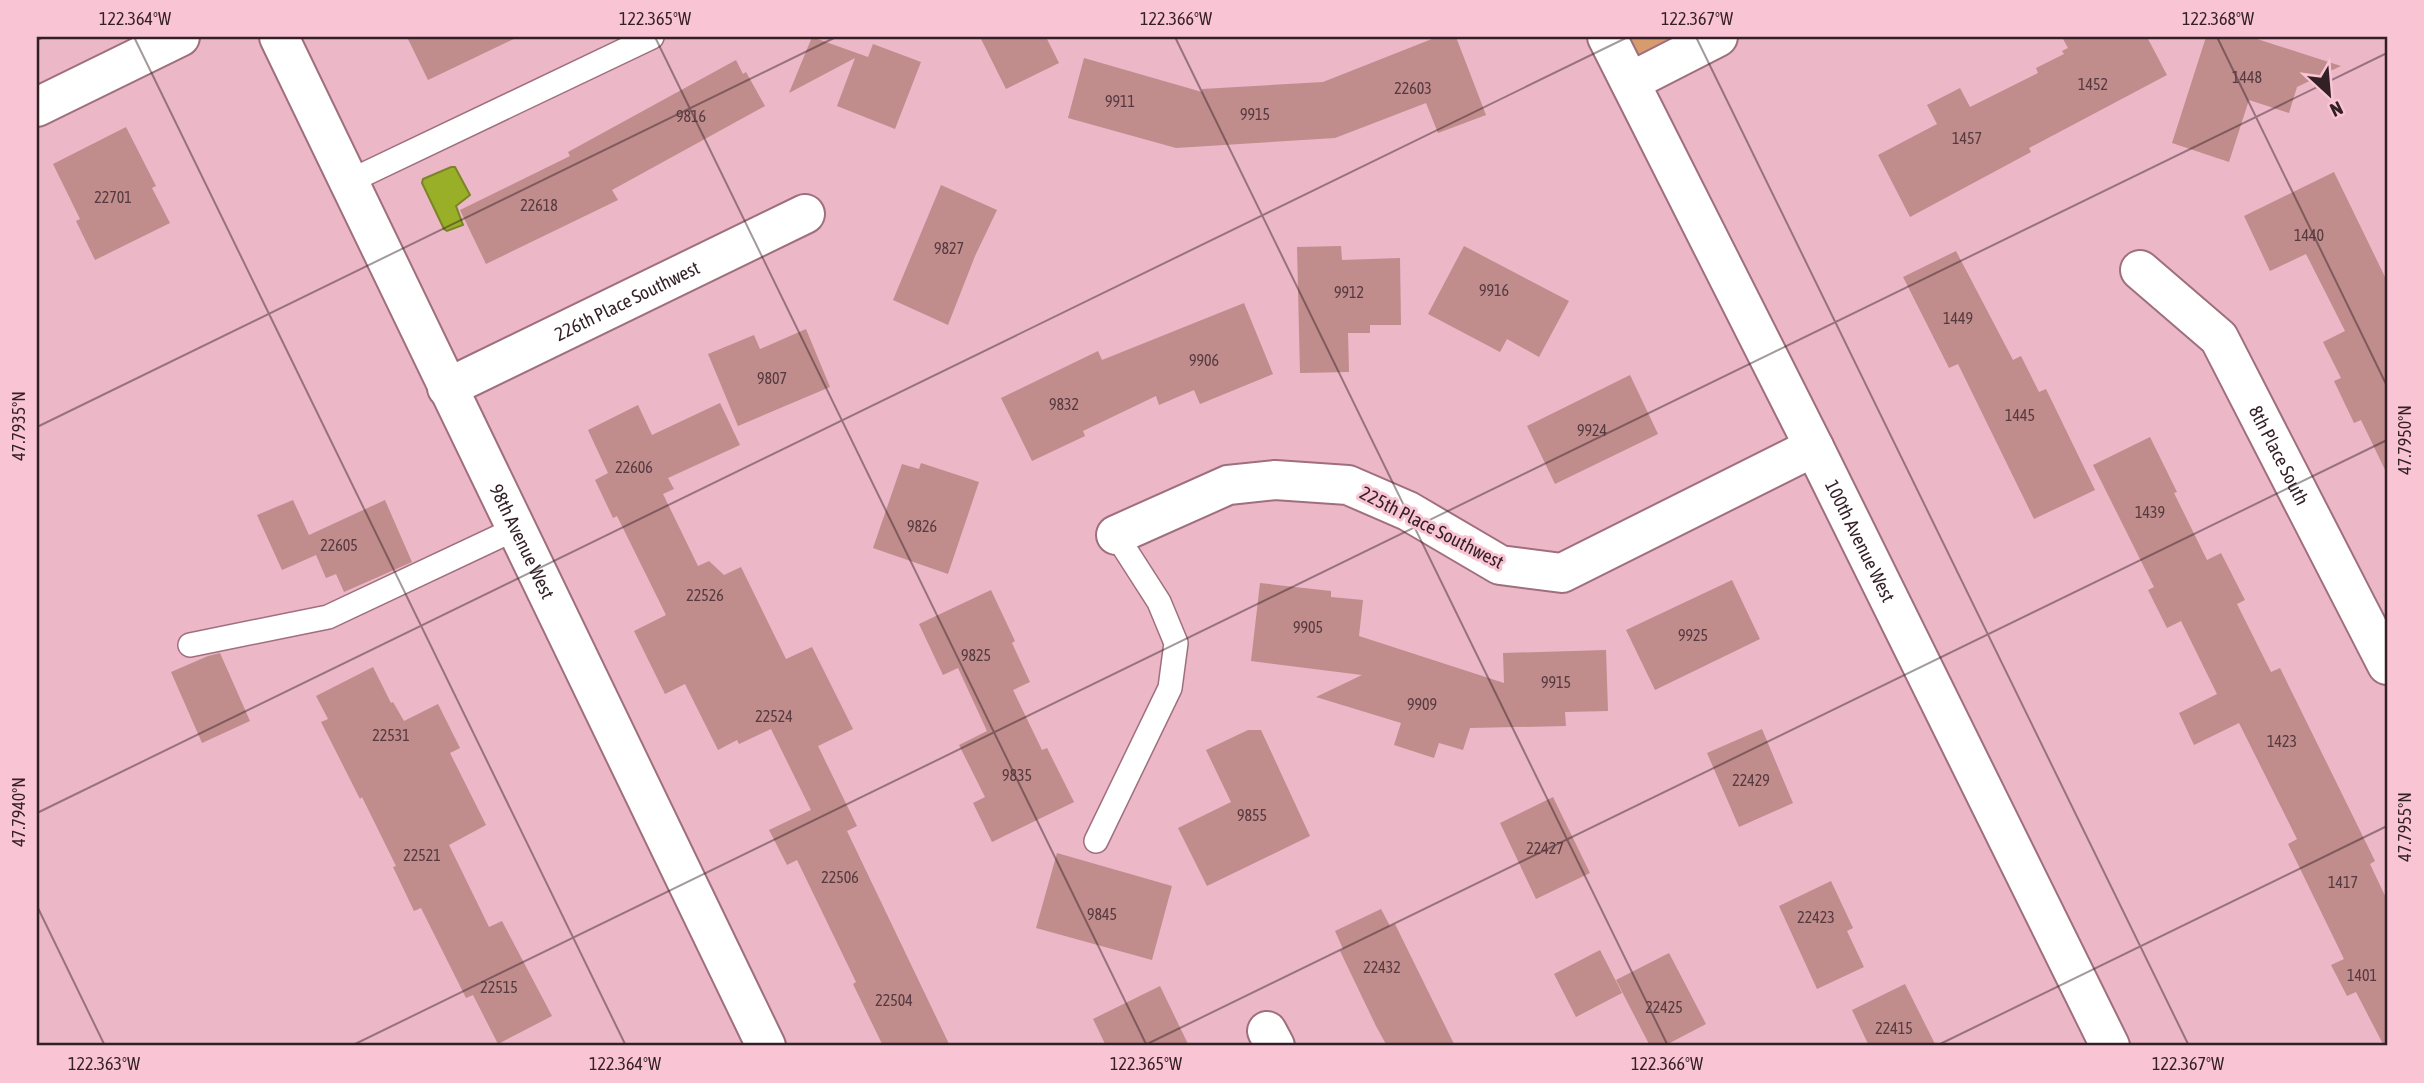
<svg xmlns="http://www.w3.org/2000/svg" width="2424" height="1083" viewBox="0 0 2424 1083" font-family="'Asap Condensed',sans-serif">
	<style>
		.green { fill: #d79c6e }
		.water { fill: #9aaf28; stroke: #7b8427; stroke-width: 2 }
		.building { fill: #c08c8c }
		.lines { fill: none; stroke-linecap: round; stroke-linejoin: round }
		.lane-casing { stroke: #9f6f7e; stroke-width: 26 }
		.street-casing { stroke: #9f6f7e; stroke-width: 42 }
		.secondary-casing { stroke: #9f6f7e; stroke-width: 42 }
		.lane { stroke: #fff; stroke-width: 23 }
		.street { stroke: #fff; stroke-width: 38 }
		.secondary { stroke: #fff; stroke-width: 38 }
		.ticks { fill: none; stroke: #331f26; stroke-width: 2; stroke-opacity: 0.45 }
		.labels { text-anchor: middle; stroke-width: 6; stroke-linejoin: round; paint-order: stroke }
		.number-label { font-size: 16px; fill: #563a40 }
		.street-label { font-size: 19px; fill: #331f26; stroke: #f9c4d4 }
		.neatline { fill: none; stroke: #331f26; stroke-width: 2.5 }
		.ticks-label { font-size: 18px; text-anchor: middle; fill: #331f26 }
	</style>
	<rect width="100%" height="100%" fill="#ecb7c7"/>
	<!-- green -->
	<path class="green" d="M1608,37H1718L1630,82Z"/>
	<!-- water -->
	<path class="water" d="M451,167H455L470,195L456,206L463,225L447,231L444,229L422,183L423,179Z"/>
	<!-- building -->
	<path class="building" d="M407,37H518L428,80Z
		M812,37L868,57L873,44L921,62L895,129L837,106L855,58L789,93Z
		M980,37H1046L1059,63L1006,89Z
		M1437,37H1456L1486,115L1438,133L1426,103L1335,138L1176,148L1068,118L1084,58L1202,92V89L1323,82Z
		M2062,37H2147L2167,75L2029,148L2031,152L1910,217L1878,155L1937,124L1927,105L1960,88L1970,107L2038,73L2036,68L2064,54L2062,51L2068,48Z
		M2206,37H2251L2341,66L2297,87L2289,113L2249,100L2229,162L2172,143Z
		M736,60L743,74L746,72L765,106L612,190L618,200L486,264L460,210L570,156L568,152Z
		M126,127L156,186L152,188L170,223L95,260L76,221L80,219L53,164Z
		M2334,172L2387,281V474L2361,420L2354,423L2334,381L2341,378L2323,342L2345,331L2306,254L2270,271L2244,216Z
		M941,185L997,210L975,256L948,325L893,300Z
		M1341,246L1342,260L1400,258L1401,325H1370V333H1348L1349,372L1300,373L1297,247Z
		M1464,246L1569,301L1539,357L1507,339L1500,352L1428,314Z
		M1956,251L2013,360L2021,356L2039,392L2046,389L2095,490L2034,519L1958,364L1949,368L1903,277Z
		M1244,303L1273,374L1200,404L1194,390L1159,405L1156,396L1083,431L1085,436L1032,461L1001,398L1098,351L1102,360Z
		M806,329L830,387L738,426L708,354L754,335L760,349Z
		M1630,375L1658,434L1555,484L1527,426Z
		M720,403L740,445L668,478L674,489L663,494L698,566L709,561L724,575L741,567L786,659L812,647L853,729L818,746L857,826L847,831L950,1046H883L853,984L856,982L797,860L787,865L769,830L811,810L771,729L739,744L737,740L718,750L685,684L665,694L634,631L666,615L617,516L613,518L595,480L608,473L588,430L638,405L652,435Z
		M2150,437L2177,492L2174,493L2207,560L2221,553L2245,600L2237,604L2271,672L2280,668L2375,861L2370,864L2387,900V1046H2384L2356,992L2347,996L2331,965L2344,959L2288,844L2297,839L2239,723L2194,745L2179,713L2217,694L2181,621L2167,628L2148,590L2154,587L2093,465Z
		M921,463L979,482L948,574L873,548L902,464L919,469Z
		M293,500L309,535L385,500L412,562L344,592L336,574L326,578L316,555L282,570L257,515Z
		M1732,580L1760,639L1655,690L1626,630Z
		M1260,583L1331,591V597L1363,600L1359,636L1504,683L1503,653L1606,650L1608,711L1565,712L1566,726L1470,728L1463,750L1439,743L1434,758L1394,745L1401,723L1316,697L1362,675L1251,661Z
		M991,590L1015,641L1012,643L1030,682L1013,690L1042,750L1047,748L1074,802L992,842L973,803L985,797L959,745L987,731L958,668L943,675L919,624Z
		M220,653L250,721L202,743L171,672L208,656Z
		M373,667L391,703L393,702L404,721L438,704L460,748L450,753L486,825L449,845L489,927L502,921L552,1016L498,1044L473,995L466,998L421,908L414,911L393,867L396,866L362,797L360,799L321,722L328,719L316,696Z
		M1762,729L1793,803L1739,827L1707,753Z
		M1248,730H1261L1310,836L1207,886L1178,828L1231,802L1206,750Z
		M1553,797L1590,873L1536,899L1500,823Z
		M1057,853L1172,886L1152,960L1036,928Z
		M1831,881L1853,928L1847,931L1864,967L1817,989L1779,906Z
		M1381,909L1390,926L1395,924L1455,1046H1387L1376,1026L1340,951L1343,949L1335,931Z
		M1600,950L1622,993L1576,1017L1554,974Z
		M1669,953L1706,1024L1664,1046H1650L1616,980Z
		M1905,984L1936,1046H1869L1852,1010Z
		M1160,986L1189,1046H1106L1093,1019Z"/>
	<g class="lines">
		<defs>
			<path id="lane" d="M348,182L652,37
				M190,645L328,617L515,529
				M1096,841L1170,688L1176,643L1159,602L1116,535"/>
			<g id="street">
				<path id="s1" d="M279,37L766,1046"/>
				<path d="M1630,82L1718,37"/>
				<path d="M37,107L180,37"/>
				<path id="s2" d="M2140,270L2219,338L2387,665"/>
				<path id="s3" d="M447,388L805,214"/>
				<path d="M1116,535L1228,485L1275,480L1348,485L1408,511L1500,565L1562,573L1814,447"/>
				<path d="M1267,1031L1275,1046"/>
			</g>
			<g id="secondary">
				<path id="s4" d="M1607,37L1814,447L2110,1046"/>
			</g>
		</defs>
		<!-- lane casing -->
		<use href="#lane" class="lane-casing"/>
		<!-- street casing -->
		<use href="#street" class="street-casing"/>
		<!-- secondary casing -->
		<use href="#secondary" class="secondary-casing"/>
		<!-- lane -->
		<use href="#lane" class="lane"/>
		<!-- street -->
		<use href="#street" class="street"/>
		<!-- secondary -->
		<use href="#secondary" class="secondary"/>
	</g>
	<!-- ticks -->
	<path class="ticks" d="M134,37L626,1046M655,37L1147,1046M1175,37L1668,1046M1696,37L2189,1046M2217,37L2387,386M37,40L44,37M37,427L836,37M37,813L1628,37M37,906L105,1046M351,1046L2387,53M1143,1046L2387,440M1936,1046L2387,826"/>
	<g class="labels">
		<!-- number labels -->
		<g class="number-label">
			<text x="2247" y="83">1448</text>
			<text x="2093" y="90">1452</text>
			<text x="1413" y="94">22603</text>
			<text x="1120" y="107">9911</text>
			<text x="1255" y="120">9915</text>
			<text x="691" y="122">9816</text>
			<text x="1967" y="144">1457</text>
			<text x="113" y="203">22701</text>
			<text x="539" y="211">22618</text>
			<text x="2309" y="241">1440</text>
			<text x="949" y="254">9827</text>
			<text x="1494" y="296">9916</text>
			<text x="1349" y="298">9912</text>
			<text x="1958" y="324">1449</text>
			<text x="1204" y="366">9906</text>
			<text x="772" y="384">9807</text>
			<text x="1064" y="410">9832</text>
			<text x="2020" y="421">1445</text>
			<text x="1592" y="436">9924</text>
			<text x="634" y="473">22606</text>
			<text x="2150" y="518">1439</text>
			<text x="922" y="532">9826</text>
			<text x="339" y="551">22605</text>
			<text x="705" y="601">22526</text>
			<text x="1308" y="633">9905</text>
			<text x="1693" y="641">9925</text>
			<text x="976" y="661">9825</text>
			<text x="1556" y="688">9915</text>
			<text x="1422" y="710">9909</text>
			<text x="774" y="722">22524</text>
			<text x="391" y="741">22531</text>
			<text x="2282" y="747">1423</text>
			<text x="1017" y="781">9835</text>
			<text x="1751" y="786">22429</text>
			<text x="1252" y="821">9855</text>
			<text x="1545" y="854">22427</text>
			<text x="422" y="861">22521</text>
			<text x="840" y="883">22506</text>
			<text x="2343" y="888">1417</text>
			<text x="1102" y="920">9845</text>
			<text x="1816" y="923">22423</text>
			<text x="1382" y="973">22432</text>
			<text x="2362" y="981">1401</text>
			<text x="499" y="993">22515</text>
			<text x="894" y="1006">22504</text>
			<text x="1664" y="1013">22425</text>
			<text x="1894" y="1034">22415</text>
		</g>
		<!-- street labels -->
		<g class="street-label">
			<text dy="7" stroke="none"><textPath href="#s3" startOffset="200">226th Place Southwest</textPath></text>
			<text dy="7" stroke="none"><textPath href="#s2" startOffset="236">8th Place South</textPath></text>
			<text transform="translate(1432 527) rotate(27)" y="7">225th Place Southwest</text>
			<text dy="7" stroke="none"><textPath href="#s4" startOffset="564">100th Avenue West</textPath></text>
			<text dy="7" stroke="none"><textPath href="#s1" startOffset="560">98th Avenue West</textPath></text>
		</g>
	</g>
	<!-- border -->
	<rect width="2424" height="1083" fill="none" stroke="#f9c4d4" stroke-width="77"/>
	<!-- north arrow -->
	<g transform="translate(2329 94) rotate(154)" stroke="#f9c4d4" stroke-width="5" paint-order="stroke">
	<path d="M0-5L12 26L0 18L-12 26Z" fill="#331f26"/>
	<text y="-10" font-size="19" font-weight="bold" text-anchor="middle" fill="#331f26">N</text>
	</g>
	<rect x="38" y="38" width="2348" height="1006" class="neatline"/>
	<g class="ticks-label">
		<text x="135" y="25">122.364°W</text>
		<text x="655" y="25">122.365°W</text>
		<text x="1176" y="25">122.366°W</text>
		<text x="1697" y="25">122.367°W</text>
		<text x="2218" y="25">122.368°W</text>
		<text transform="translate(19 426) rotate(-90)" y="6">47.7935°N</text>
		<text transform="translate(2405 440) rotate(-90)" y="6">47.7950°N</text>
		<text transform="translate(19 812) rotate(-90)" y="6">47.7940°N</text>
		<text transform="translate(2405 827) rotate(-90)" y="6">47.7955°N</text>
		<text x="104" y="1070">122.363°W</text>
		<text x="625" y="1070">122.364°W</text>
		<text x="1146" y="1070">122.365°W</text>
		<text x="1667" y="1070">122.366°W</text>
		<text x="2188" y="1070">122.367°W</text>
	</g>
</svg>
